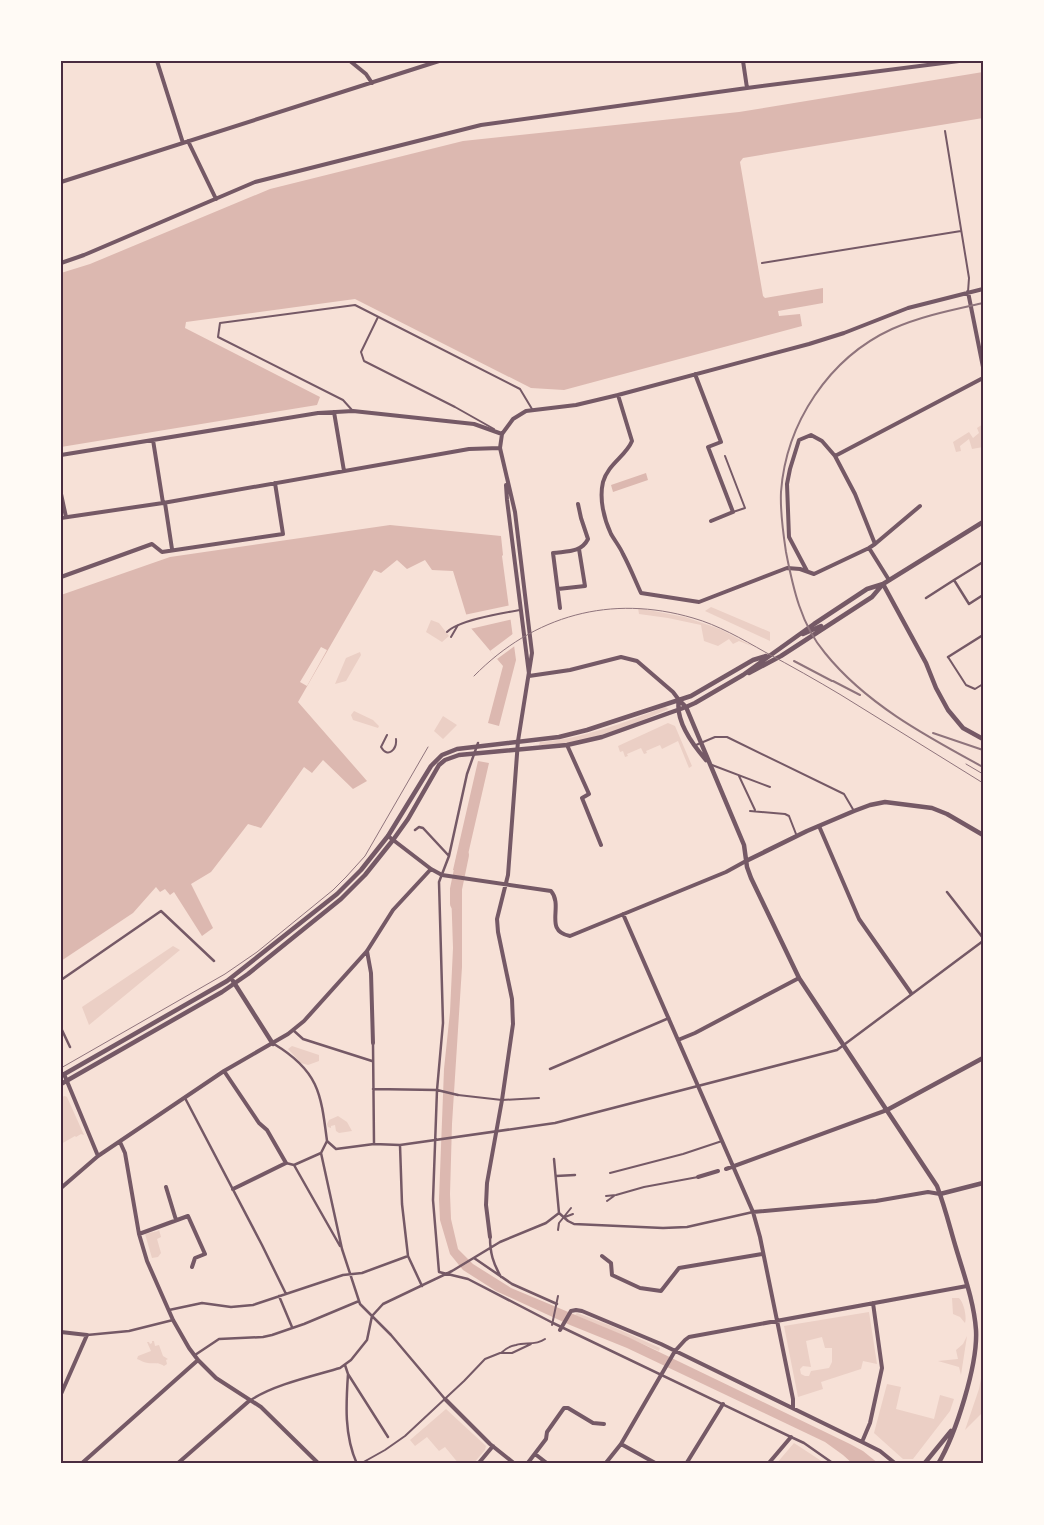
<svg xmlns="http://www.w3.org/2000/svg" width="1044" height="1525" viewBox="0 0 1044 1525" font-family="'DejaVu Sans',sans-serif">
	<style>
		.green { fill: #ebcfc5; fill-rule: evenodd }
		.water { fill: #dcb8b0 }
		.pier { fill: #f7e1d7 }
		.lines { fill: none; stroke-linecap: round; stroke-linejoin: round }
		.river { stroke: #dcb8b0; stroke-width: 12 }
		.service { stroke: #755966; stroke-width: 2 }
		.pedestrian { stroke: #755966; stroke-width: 2.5 }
		.minor { stroke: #755966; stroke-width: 4 }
		.tertiary { stroke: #755966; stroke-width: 4.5 }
		.tram { stroke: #8f747c; stroke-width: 1 }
		.rail { stroke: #8f747c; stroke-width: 2 }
		.neatline { fill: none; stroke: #4a2c40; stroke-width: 2 }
	</style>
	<rect width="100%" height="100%" fill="#f7e1d7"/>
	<!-- green -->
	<path class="green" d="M983,424V447L972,449L969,439L960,446L961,451L956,452L953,442L969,432L973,438L979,433L977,428Z
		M711,607L770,632V641L705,611Z
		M638,608L685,617L720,629L754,647L739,641L733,644L729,639L718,646L704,641L701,625L668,618L639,614Z
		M431,620L439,623L449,636L442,642L426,632Z
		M360,652L361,655L346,681L335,684L346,658Z
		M665,707L669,709C634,724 576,748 539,745L540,742C583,739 625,722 665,707Z
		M354,711L373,720L379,726L378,728L353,720L351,715Z
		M443,716L457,725L443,739L434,731Z
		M668,723L675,726L692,766L689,768L678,741L662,749L660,745L646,751L647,753L644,754L641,748L627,754L628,756L625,757L623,751L620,752L618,746Z
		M173,946L180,950L89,1025L82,1007Z
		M292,1046L319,1055V1061L308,1065L301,1063L288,1049Z
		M65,1096L67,1097L84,1135L81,1134L76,1137L75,1136L61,1144V1097Z
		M338,1116L347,1122L352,1131L339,1133L336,1131L335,1125L331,1126V1128L328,1127L327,1124L329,1120Z
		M159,1230L161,1237L157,1239L161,1253L158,1257L152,1258L145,1234L158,1231Z
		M952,1298H959C964,1303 967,1317 965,1323L960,1317L953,1314Z
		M869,1312L877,1364L863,1361L861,1369L821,1382L823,1389L798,1397L784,1326ZM822,1337L825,1348H832V1362L829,1368L811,1371L809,1376H805L801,1374L800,1369L803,1366L811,1367L806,1341Z
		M577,1313L609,1325L660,1348L659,1351L575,1315Z
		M967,1336L961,1375L959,1367L938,1361L958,1359L956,1350L963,1344Z
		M152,1341H154L155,1346L159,1345L163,1356L168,1359L166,1360L167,1364L164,1366C158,1362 155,1364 148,1363C145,1363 140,1360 137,1359L138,1356L151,1351L147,1342H149L150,1344L152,1343Z
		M983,1368V1412L965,1430L979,1389Z
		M887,1384L901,1387L896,1409L934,1419L940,1395L954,1399L950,1411L913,1459H903L874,1433Z
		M446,1409L486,1446L485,1450L473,1464H459L445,1447L439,1451L427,1437L415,1446L410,1440Z
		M794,1443L826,1464H776Z"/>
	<!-- water -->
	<path class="water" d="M983,72V118L743,158L740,162L763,296L765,298L823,288V303L778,311L779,316L800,314L802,326L564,390L531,388L355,299L186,322L185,328L320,397L317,405L61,447V273L90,264L270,189L463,141L739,112Z
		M646,473L648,480L613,492L611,485Z
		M390,525L501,536L503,555L502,556L516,660L499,726L488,723L503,666L470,627L453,571L432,570L425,560L407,569L397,560L381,573L374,570L298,702L367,781L353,789L323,760L312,773L304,767L261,828L248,824L211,872L191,884L213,928L202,936L174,892L170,895L165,889L160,892L156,887L133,913L61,961V595L170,557Z
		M478,761L489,763L464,872L453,870Z
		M451,888L462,889V967L452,1124L450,1194L451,1219L458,1249L473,1264L511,1288L628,1337L850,1444L863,1451L879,1464H853L843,1455L825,1442L627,1348L570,1325L496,1291L463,1270L450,1254L440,1220L439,1199L444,1069L450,1012L453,948Z"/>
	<!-- pier -->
	<path class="pier" d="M511,605L513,619L470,629L467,625L464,615Z
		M514,633L516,645L497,659L490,651Z
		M321,647L327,650L307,686L300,682Z"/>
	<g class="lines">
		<!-- river -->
		<path class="river" d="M456,904V889L463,855"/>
		<!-- service -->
		<path class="service" d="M945,131L969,278L968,292
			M762,263L961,231
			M378,317L361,352L364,361L455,407L494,429
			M352,410L343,400L218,337L220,323L355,305L520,389L532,409
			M725,456L745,508L733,512
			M447,632C458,620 503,613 520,610
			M451,637L458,625
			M948,657L966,685L975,689L983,684
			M387,735L381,747C388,759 397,749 396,739
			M696,745L715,737H727L844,794L854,811
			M712,765L770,787
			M739,776L755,810
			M750,811L785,814L789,816L796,834
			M458,1095L502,1100L539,1098
			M610,1173L683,1154L722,1141
			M606,1196L616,1195L644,1187L698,1177
			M607,1201L614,1196
			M565,1217L573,1214
			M558,1230L559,1223L571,1208
			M552,1325L558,1296
			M501,1353C505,1349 510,1346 516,1345C526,1342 535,1346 545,1339
			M360,1464L385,1450L405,1436L464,1381L485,1359L500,1353H512L531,1344"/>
		<!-- pedestrian -->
		<path class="pedestrian" d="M983,562L954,580L969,604L983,595
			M926,598L954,580
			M948,657L983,635
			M478,743L467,774L449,856L439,882L443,1023L437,1090L433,1200L439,1272L468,1279L553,1323L791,1437L804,1443L834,1464
			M415,830L419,827L423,828L449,856
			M947,892L983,938
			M61,980L161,911L214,961
			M61,1028L70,1047
			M293,1030L303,1039L372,1061
			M373,1043L374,1144
			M274,1044C319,1071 321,1094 327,1141
			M550,1069L669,1018
			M373,1089L437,1090L458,1095
			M185,1098L262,1245L286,1294
			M327,1141L336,1149L374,1144L400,1145L555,1123L837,1050L983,941
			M400,1145L402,1204L408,1256L422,1286
			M321,1153L342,1249L360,1304L391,1335L445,1399
			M554,1159L559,1213
			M286,1163L294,1165L321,1153L327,1141
			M294,1165L340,1246
			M556,1176L575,1175
			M559,1213L568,1221L574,1224L663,1228L687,1227L753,1212
			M490,1237C490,1253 493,1263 501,1277
			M474,1258L512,1284L557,1304
			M279,1296L292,1327
			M169,1310L202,1303L231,1307L253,1305L343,1275L362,1273L408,1256
			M87,1335L129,1331L173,1320
			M195,1355L219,1339L263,1337L272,1335L304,1324L359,1301
			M345,1365L348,1374
			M251,1400C273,1385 313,1376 340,1368L351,1360L367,1340L372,1316L383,1304L452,1271L500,1242L546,1223L559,1213
			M357,1464C344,1435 346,1404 348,1374L388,1437"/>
		<!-- minor -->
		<path class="minor" d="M157,61L183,143
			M350,61L366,74L372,83
			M743,61L747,88
			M188,141L216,199
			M61,182L439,61
			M61,263L84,255L255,182L481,125L747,88L959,61
			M968,292L983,367
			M695,374L721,442L708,447L733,512L711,521
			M618,395L632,441C626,456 608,464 603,482C599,499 604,519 611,534C615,541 620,547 623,554C630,567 635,580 641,593L699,602L787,568L800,569L814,574L869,548L875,544L855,494L835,456L983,378
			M334,412L344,471
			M153,440L163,503
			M61,455L318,413L353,411L474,424L502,434
			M506,485L507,500L529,674
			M61,494L66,517
			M165,503L172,549
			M61,518L163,503L469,449L500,448
			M875,544L920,506
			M869,548L889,580
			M807,571L789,537L787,484L790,469L799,440L811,435L822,441L835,456
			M61,577L152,544L162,552L283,534L275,483
			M558,589L585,586L579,549
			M560,608L553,553C567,551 581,553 588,539L581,518L578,504
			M529,676L570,670L621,657L637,661L673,692L679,700
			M567,745L589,794L582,798L601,845
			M819,826L859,919L911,993
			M388,836L431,869L442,875L551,891C564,906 543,931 570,936L726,872L746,861
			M623,914L753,1212L760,1237L793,1399V1408
			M367,951L371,973L373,1043
			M678,1040L695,1033L799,978
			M224,1071L259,1123L267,1130L286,1163L233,1189
			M64,1074L98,1156
			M120,1142L125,1153L139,1234L147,1261L173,1320L189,1348L198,1360L216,1378L261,1407L319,1464
			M726,1169L887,1110
			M698,1177L718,1171
			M166,1187L176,1220
			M61,1188L98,1156L224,1071L288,1034L304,1021L367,951L393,910L431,869
			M753,1212L876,1201L928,1192L940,1194
			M139,1234L188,1216L205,1254L195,1258L192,1267
			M490,1237L486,1205L487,1183L502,1100L513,1024L512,999L498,932L497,919L508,875L518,741L532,653L515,512L500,448L502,434L513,419L526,411L576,405L618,395L809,344L844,333L908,308L983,289
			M602,1256L611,1263L612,1275L640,1288L661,1291L679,1268L762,1254
			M560,1330L571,1311L576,1310L582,1311L661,1344L862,1442L880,1451L896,1464
			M61,1332L87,1335L61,1394
			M445,1399L490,1444L515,1464
			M862,1442L870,1423L882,1368L873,1303
			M621,1444L657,1464
			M535,1454L548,1464
			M81,1464L198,1360
			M177,1464L249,1401
			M478,1464L493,1446
			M527,1464L546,1439L547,1432L564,1408H568L593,1423L604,1424
			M605,1464L621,1444L675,1351L685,1340L689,1337L967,1286
			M686,1464L723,1404
			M768,1464L791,1437"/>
		<!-- tertiary -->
		<path class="tertiary" d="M883,584L926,663L936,688L948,710L963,728L983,739
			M803,634L821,626
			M749,673L781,656L872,597L883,584
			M679,700L686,707L744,845L747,867L751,878L799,978L937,1186C945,1207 950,1228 956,1248C964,1275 974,1302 976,1330C978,1364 956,1434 938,1464
			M679,700C675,721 693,745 706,760
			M746,861L807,831L854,811L870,805L885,802L932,808L947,814L983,835
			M233,981L273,1044
			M61,1076L227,981L337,894L361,870L388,836L431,766L442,755L457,749L559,737L587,730L691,696L753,660L766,656
			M61,1084L222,992L248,974L341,899L365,875L393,840L408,819L439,765L445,760L459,755L567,745L602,737L686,707L695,703L743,675L814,624L867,589L883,584L983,522
			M887,1110L983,1058
			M940,1194L983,1183
			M924,1464L951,1431"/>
		<!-- tram -->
		<path class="tram" d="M474,676C534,615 611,594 693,618C718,625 742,639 765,652C791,666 816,680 841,695C888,724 936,754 983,783
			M966,764L983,774
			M61,1068L225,974L257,952L333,890L346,877L365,856L428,747"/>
		<!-- rail -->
		<path class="rail" d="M983,303C952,310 921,316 892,329C829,358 786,423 781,492C780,513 783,532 786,552C793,588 801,625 825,653C866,704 926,736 983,767
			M794,661L832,681
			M833,681L860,695
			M933,733L983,750"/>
	</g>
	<!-- border -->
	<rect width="1044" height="1525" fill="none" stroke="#fffaf5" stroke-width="125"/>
	<rect x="62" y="62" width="920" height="1400" class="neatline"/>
</svg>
